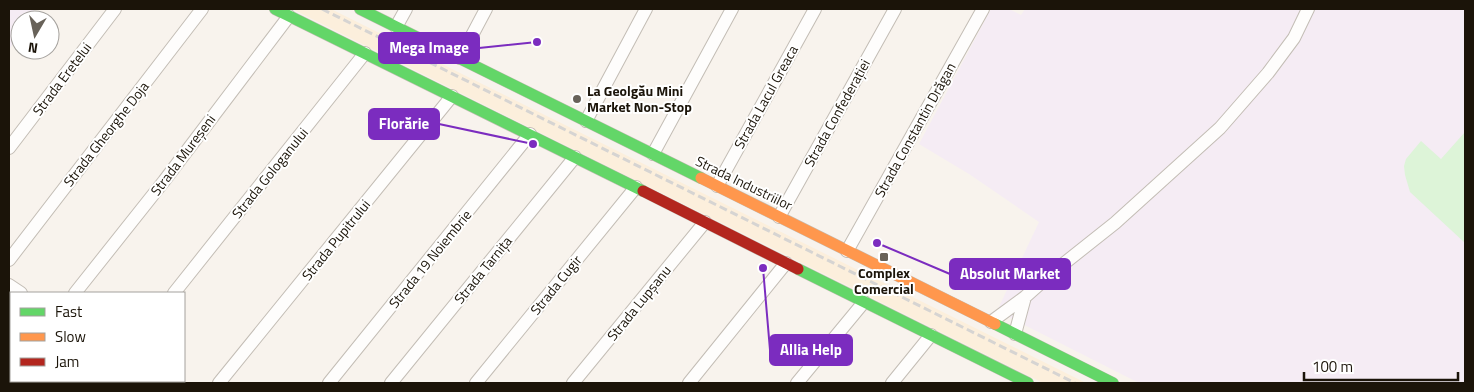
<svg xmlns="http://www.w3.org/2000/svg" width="1474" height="392" viewBox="0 0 1474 392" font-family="'Titillium Web',sans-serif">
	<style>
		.built { fill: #fcefdc }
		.industrial { fill: #f5ecf4 }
		.green { fill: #ddf4d8 }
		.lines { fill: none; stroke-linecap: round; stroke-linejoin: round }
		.street-casing { stroke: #c3bdb5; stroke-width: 14 }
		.fast-casing { stroke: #c3bdb5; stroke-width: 12 }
		.slow-casing { stroke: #c3bdb5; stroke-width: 12 }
		.jam-casing { stroke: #c3bdb5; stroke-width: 12 }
		.street { stroke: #fefdfc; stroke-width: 12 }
		.fast { stroke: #63d668; stroke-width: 11 }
		.slow { stroke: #ff974d; stroke-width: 11 }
		.jam { stroke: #b3261e; stroke-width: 11 }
		.rail { stroke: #d6d4d2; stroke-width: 3; stroke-dasharray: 8 4; stroke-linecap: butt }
		.poi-dot { fill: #686259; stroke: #fff; stroke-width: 2 }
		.labels { text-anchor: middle; stroke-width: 4; stroke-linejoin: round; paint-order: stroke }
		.street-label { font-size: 14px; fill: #1b1409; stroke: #fff }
		.poi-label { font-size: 14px; font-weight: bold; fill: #1b1409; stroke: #fff; text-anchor: start }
		.leader { fill: none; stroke: #7b2cbf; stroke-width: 2 }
		.callout-dot { fill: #7b2cbf; stroke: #fff; stroke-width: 2 }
		.callout { fill: #7b2cbf; stroke: #7b2cbf; stroke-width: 2 }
		.callout-label { font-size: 15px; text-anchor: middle; font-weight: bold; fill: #fff }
	</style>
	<rect width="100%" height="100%" fill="#f8f3ed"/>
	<!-- built -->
	<path class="built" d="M292,9H331L1086,383H1043Z"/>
	<!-- industrial -->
	<path class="industrial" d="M9,9H35L28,20H20V33L9,50Z
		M991,9H1009L1021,15L1025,9H1465V383H1139L997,311L1039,222L969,174L919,144Z"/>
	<!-- green -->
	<path class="green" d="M1465,132V243L1410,192L1405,175L1404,166L1406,159L1421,141L1441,159Z"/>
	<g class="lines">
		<defs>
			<path id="street" d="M396,27L406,9
				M460,58L486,9
				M586,121L646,9
				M9,148L115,9
				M653,154L732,9
				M717,186L815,9
				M779,217L895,9
				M847,251L983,9
				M9,260L202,9
				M9,285L21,293
				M75,293L164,181L289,16
				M174,293L365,53
				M991,322L1025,297L1052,273L1115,223L1220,128L1268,73L1294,38L1308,9
				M1015,334L1025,297
				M9,379L11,376
				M150,381L154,383
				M103,383L105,381
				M219,383L452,96
				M329,383L530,134
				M391,383L575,157
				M476,383L636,187
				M573,383L705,222
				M689,383L786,263
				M797,383L864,302
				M892,383L931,335"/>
			<path id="fast" d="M275,9L643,191
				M360,9L701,178
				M798,269L1028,383
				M995,324L1113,383"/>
			<path id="slow" d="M701,178L995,324"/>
			<path id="jam" d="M643,191L798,269"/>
		</defs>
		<!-- street casing -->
		<use href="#street" class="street-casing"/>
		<!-- fast casing -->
		<use href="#fast" class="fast-casing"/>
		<!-- slow casing -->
		<use href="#slow" class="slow-casing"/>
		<!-- jam casing -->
		<use href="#jam" class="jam-casing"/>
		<!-- street -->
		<use href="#street" class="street"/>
		<!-- fast -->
		<use href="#fast" class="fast"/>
		<!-- slow -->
		<use href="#slow" class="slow"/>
		<!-- jam -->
		<use href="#jam" class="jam"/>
		<!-- rail -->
		<path class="rail" d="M322,9L1075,383"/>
	</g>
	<!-- markers -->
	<g class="poi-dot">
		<circle cx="577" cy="99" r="5"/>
		<rect x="879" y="252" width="10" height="10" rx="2.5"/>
	</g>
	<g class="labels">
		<!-- street labels -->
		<g class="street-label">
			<text transform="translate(62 79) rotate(-53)" y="5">Strada Eretelui</text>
			<text transform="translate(766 97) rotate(-61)" y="5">Strada Lacul Greaca</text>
			<text transform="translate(837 113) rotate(-61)" y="5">Strada Confederației</text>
			<text transform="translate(915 130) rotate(-61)" y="5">Strada Constantin Drăgan</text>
			<text transform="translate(106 134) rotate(-52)" y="5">Strada Gheorghe Doja</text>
			<text transform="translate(183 155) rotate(-53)" y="5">Strada Mureșeni</text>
			<text transform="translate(270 173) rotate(-51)" y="5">Strada Gologanului</text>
			<text transform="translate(744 183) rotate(26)" y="5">Strada Industriilor</text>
			<text transform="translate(336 240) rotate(-51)" y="5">Strada Pupitrului</text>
			<text transform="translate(430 259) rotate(-51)" y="5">Strada 19 Noiembrie</text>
			<text transform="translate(483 270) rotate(-51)" y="5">Strada Tarnița</text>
			<text transform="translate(556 285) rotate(-51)" y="5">Strada Cugir</text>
			<text transform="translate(639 303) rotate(-51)" y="5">Strada Lupșanu</text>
		</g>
		<!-- poi labels -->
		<g class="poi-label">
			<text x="587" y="96">La Geolgău Mini<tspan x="587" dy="16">Market Non-Stop</tspan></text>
			<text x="884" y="278" text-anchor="middle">Complex<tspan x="884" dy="16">Comercial</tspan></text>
		</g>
	</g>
	<!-- callouts -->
	<path class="leader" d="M537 42L479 48M533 144L439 124M877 243L950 274M763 268L770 350"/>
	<g class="callout-dot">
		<circle cx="537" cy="42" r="5"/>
		<circle cx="533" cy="144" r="5"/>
		<circle cx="877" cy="243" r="5"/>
		<circle cx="763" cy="268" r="5"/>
	</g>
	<g class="callout">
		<rect x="379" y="33" width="100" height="30" rx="5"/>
		<rect x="369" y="109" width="70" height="30" rx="5"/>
		<rect x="950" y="259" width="120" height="30" rx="5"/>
		<rect x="770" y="335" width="82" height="30" rx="5"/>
	</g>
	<g class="callout-label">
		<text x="429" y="53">Mega Image</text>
		<text x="404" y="129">Florărie</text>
		<text x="1010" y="279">Absolut Market</text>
		<text x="811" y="355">Allia Help</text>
	</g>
	<!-- border -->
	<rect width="1474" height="392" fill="none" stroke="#1b1409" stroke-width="20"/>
	<!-- legend -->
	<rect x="10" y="292" width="175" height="90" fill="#ffffff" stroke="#a4a19d"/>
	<rect x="20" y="308" width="25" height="8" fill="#63d668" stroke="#a4a19d"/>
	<text x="55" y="317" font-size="15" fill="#1b1409">Fast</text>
	<rect x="20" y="333" width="25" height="8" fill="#ff974d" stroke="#a4a19d"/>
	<text x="55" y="342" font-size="15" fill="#1b1409">Slow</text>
	<rect x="20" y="358" width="25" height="8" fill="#b3261e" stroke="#a4a19d"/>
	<text x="55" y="367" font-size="15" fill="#1b1409">Jam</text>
	<!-- north arrow -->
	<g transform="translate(35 35) rotate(189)"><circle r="24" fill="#ffffff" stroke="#a4a19d"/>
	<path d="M0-4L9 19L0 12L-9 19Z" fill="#686259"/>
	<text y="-8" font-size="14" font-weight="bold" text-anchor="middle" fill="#1b1409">N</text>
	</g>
	<!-- scale -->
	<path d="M1304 372v8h154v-8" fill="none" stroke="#1b1409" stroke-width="2.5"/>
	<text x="1312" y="372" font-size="15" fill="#1b1409" stroke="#ffffff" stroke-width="4" paint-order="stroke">100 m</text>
</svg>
